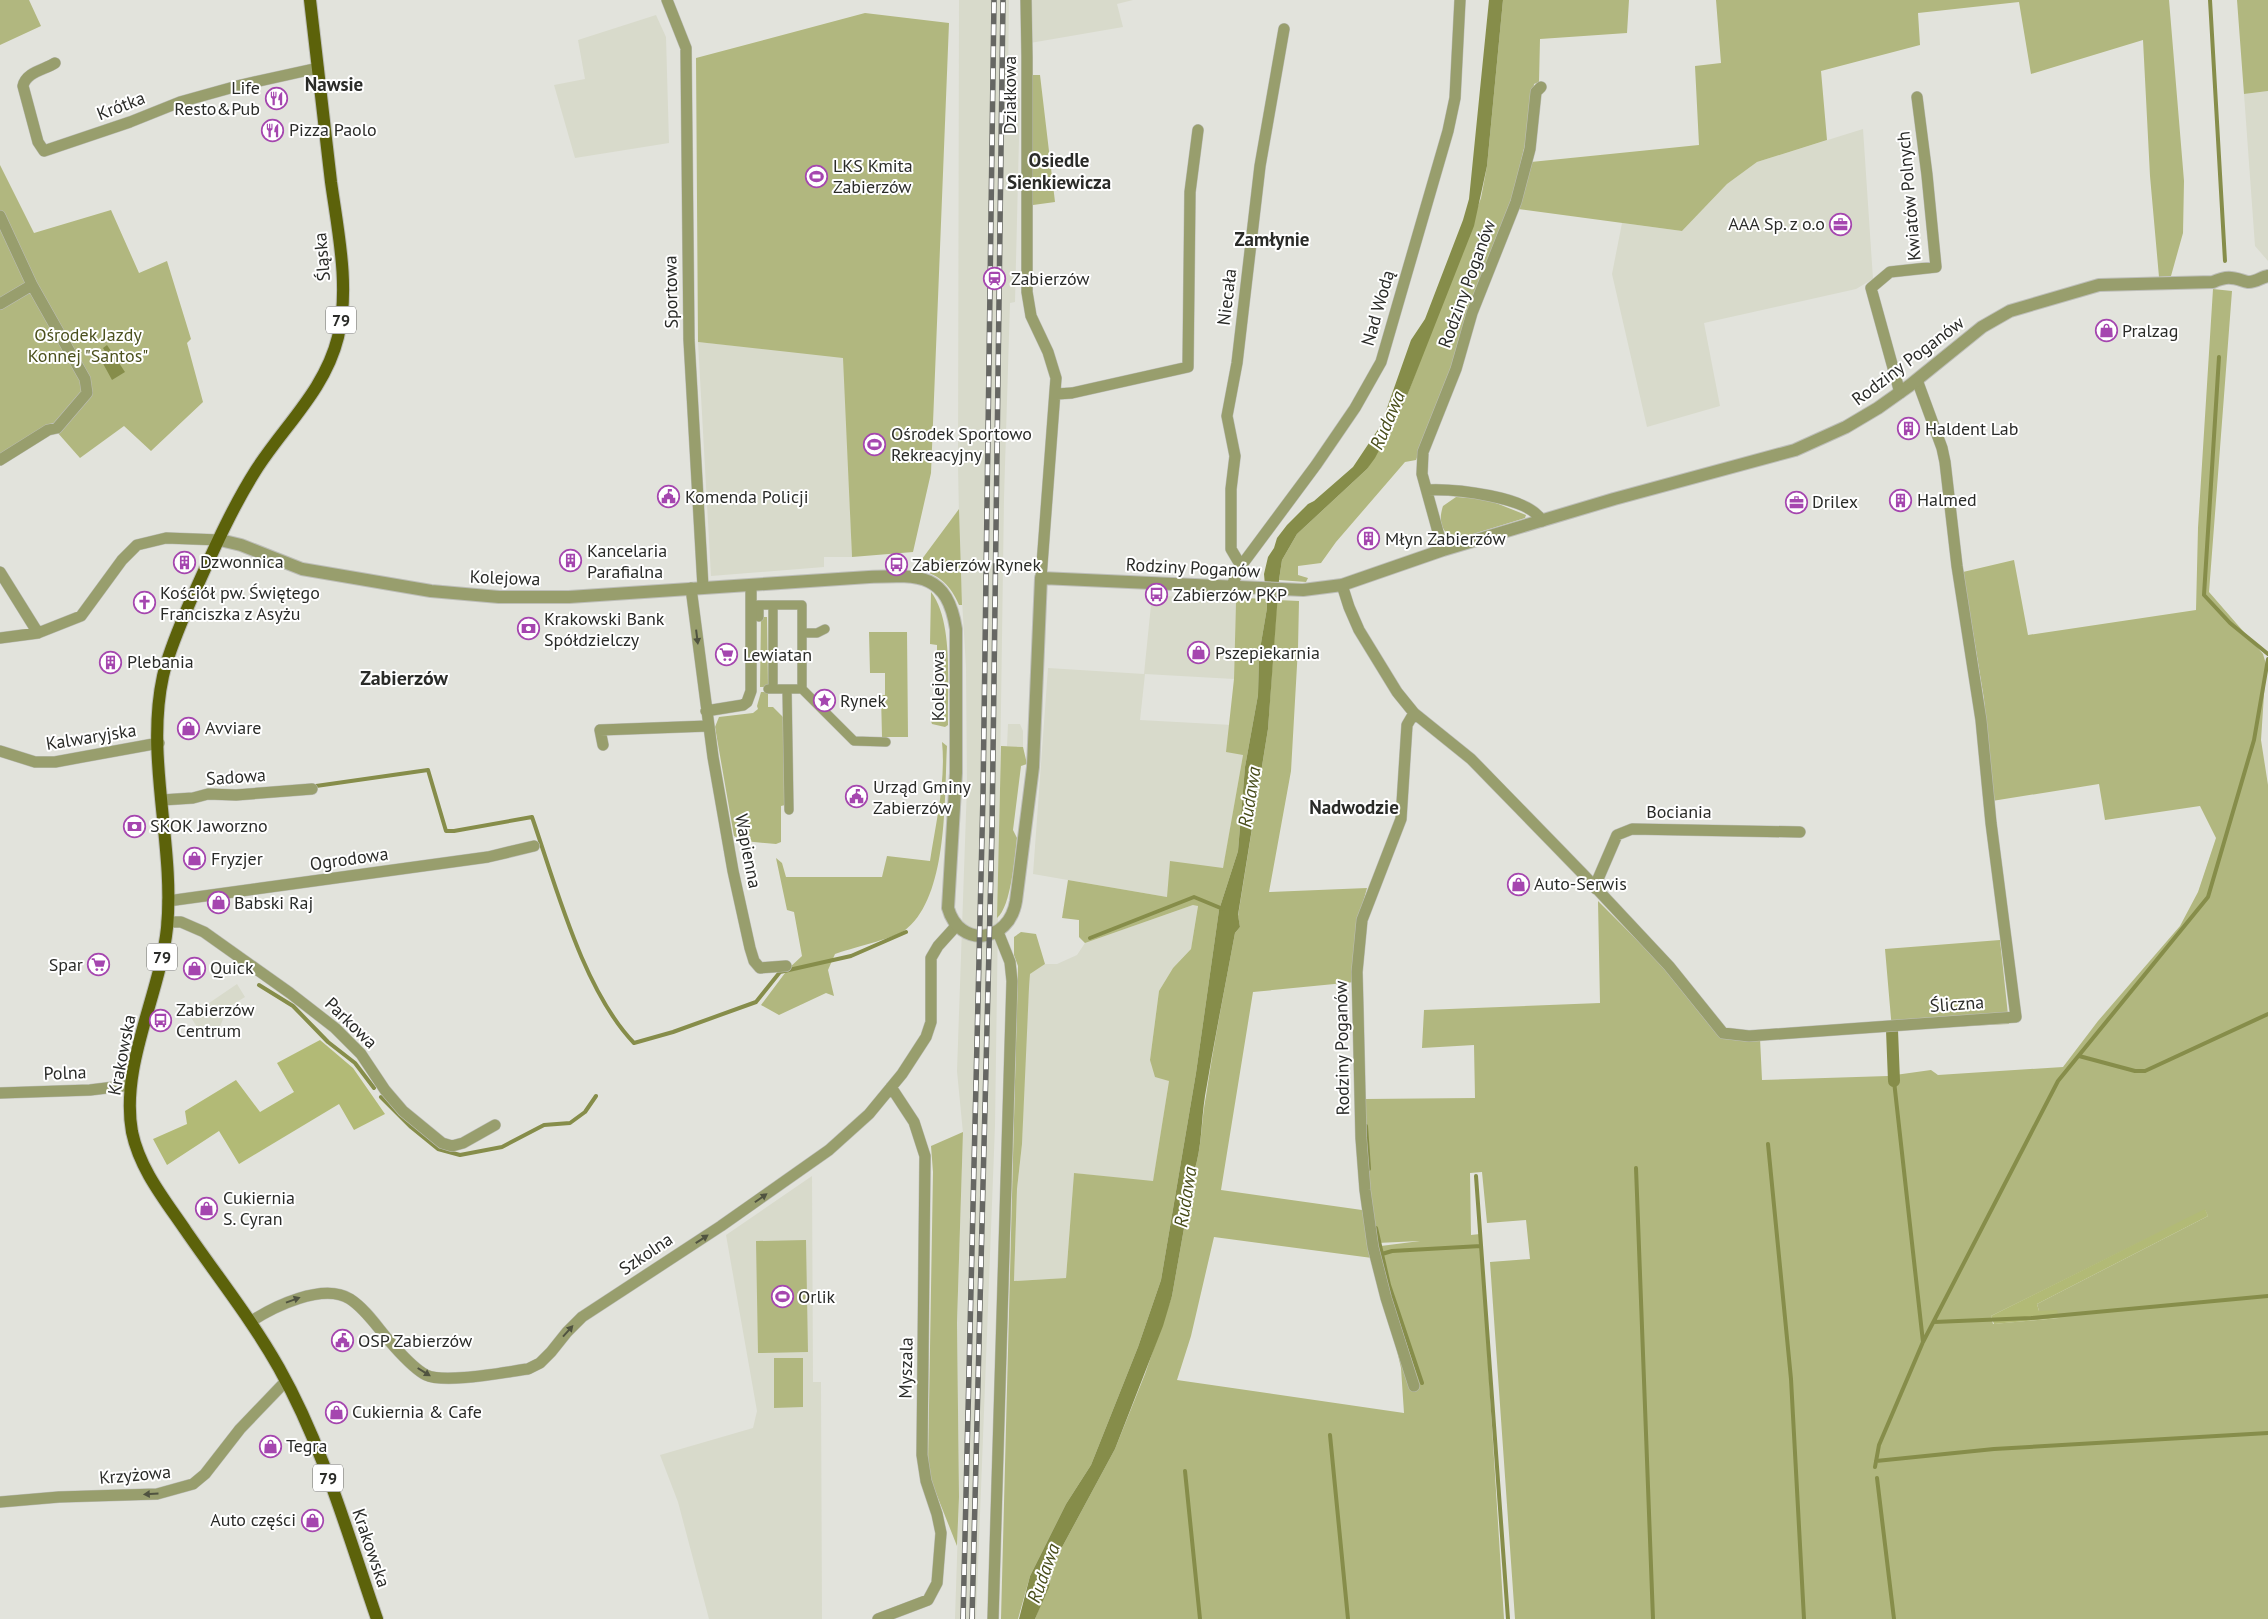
<svg xmlns="http://www.w3.org/2000/svg" width="2268" height="1619" viewBox="0 0 2268 1619" font-family="'PT Sans',sans-serif">
	<style>
		.built { fill: #d8dacb }
		.green { fill: #b1b77f; fill-rule: evenodd }
		.forest { fill: #b2ba76 }
		.water { fill: #868d4a }
		.lines { fill: none; stroke-linecap: round; stroke-linejoin: round }
		.stream { stroke: #868d4a; stroke-width: 4 }
		.canal { stroke: #868d4a; stroke-width: 12 }
		.pedestrian-casing { stroke: #bdbeb8; stroke-width: 10 }
		.minor-casing { stroke: #bdbeb8; stroke-width: 12 }
		.tertiary-casing { stroke: #bdbeb8; stroke-width: 14 }
		.primary-casing { stroke: #bdbeb8; stroke-width: 14 }
		.pedestrian { stroke: #989e6d; stroke-width: 9 }
		.minor { stroke: #989e6d; stroke-width: 11 }
		.tertiary { stroke: #989e6d; stroke-width: 12 }
		.primary { stroke: #5c620a; stroke-width: 12 }
		.rail-casing { stroke: #666763; stroke-width: 5.5 }
		.rail { stroke: #fff; stroke-width: 4; stroke-dasharray: 11; stroke-linecap: butt }
		.oneway { fill: #505340 }
		.labels { text-anchor: middle; stroke-width: 4; stroke-linejoin: round; paint-order: stroke }
		.shield { fill: #fff; stroke: #6a6b68; stroke-width: 1 }
		.shield-label { font-size: 16px; font-weight: bold; fill: #2a2b28 }
		.poi-label { font-size: 18px; fill: #2a2b28; stroke: #fff; text-anchor: start }
		.street-label { font-size: 18px; fill: #2a2b28; stroke: #fff }
		.park-label { font-size: 18px; fill: #4b501d; stroke: #fff }
		.neighbourhood-label { font-size: 19px; font-weight: bold; fill: #2a2b28; stroke: #fff }
		.water-label { font-size: 19px; font-style: italic; fill: #484d1a; stroke: #fff }
		.quarter-label { font-size: 20px; font-weight: bold; fill: #2a2b28; stroke: #fff }
	</style>
	<rect width="100%" height="100%" fill="#e2e3dc"/>
	<!-- built -->
	<path class="built" d="M959,0H1009L1008,84L1014,87V95L1020,98L1015,302L1010,303L1004,498L995,1126L976,1619H955L959,1497L957,1323L963,1133L957,1071L967,785L966,667L960,566L958,466Z
		M1029,0H1133L1117,4L1123,27L1030,43Z
		M656,15L666,37L669,143L575,158L554,85L585,79L578,40Z
		M2268,91V261L2255,246L2244,94Z
		M1863,129L1873,279L1856,289L1704,323L1720,406L1647,427L1612,274L1622,223L1682,231L1727,184L1757,162Z
		M698,342L844,357L852,557H824V567L711,576Z
		M1152,595L1236,601L1234,679L1145,674L1140,720L1232,725L1243,755L1223,869L1205,867L1167,897L1033,874L1048,668L1144,674Z
		M1008,724H1020L1023,731V747L1007,746Z
		M1193,905H1198L1191,949L1173,968L1159,991L1150,1060L1169,1081L1153,1182L1074,1173L1066,1278L1014,1281L1017,1189L1022,1144L1025,1047L1030,974L1045,964H1057L1077,955L1085,943Z
		M237,984L245,997L219,1013L223,1019L218,1032L207,1039L204,1038L190,1016Z
		M812,1176L813,1382H821L822,1619H709L678,1502L660,1455L753,1428L757,1411L726,1235Z"/>
	<!-- green -->
	<path class="green" d="M0,0H29L41,26L0,45Z
		M1503,0H1629L1627,33L1540,39L1539,82L1534,84L1531,119L1510,208L1470,313L1431,424L1416,460L1405,462L1336,542L1321,563L1298,566V575L1308,578L1306,582L1279,580L1282,560L1297,534L1367,469L1405,401L1481,198L1487,166Z
		M1716,0H2169L2184,181L2183,233L2171,276L2159,277L2150,176L2143,40L2031,74L2019,2L1918,13L1920,45L1821,71L1827,140L1757,162L1727,184L1682,231L1518,209L1531,162L1699,145L1695,66L1721,63Z
		M2237,0H2268V91L2244,94Z
		M865,13L949,23L931,473L913,552L852,557L843,358L698,342L696,58Z
		M1032,75H1040L1055,202L1033,205Z
		M0,165L34,233L111,210L139,273L167,261L191,339L187,343L203,402L151,451L124,426L80,458L57,432L0,455Z
		M2213,289L2232,291L2209,592L2263,654L2266,664L2261,740L2268,785V1619H1515L1490,1262L1530,1259L1526,1220L1487,1223L1482,1172L1470,1173L1471,1235L1480,1234L1504,1619H1035L1051,1579L1053,1564L1115,1449L1145,1374L1172,1296L1194,1172C1202,1148 1201,1121 1206,1096C1214,1042 1225,987 1235,933L1240,927L1238,916L1268,729L1277,600L1299,601L1298,648L1291,771L1269,892L1367,888L1357,925L1355,982L1253,992L1221,1190L1362,1210L1372,1258L1214,1237L1191,1336L1177,1380L1404,1413L1401,1368L1373,1247L1420,1241L1377,1243L1369,1207L1365,1099L1475,1098L1474,1045L1422,1048L1424,1010L1600,1003L1598,901L1665,968L1723,1038H1760L1762,1080L1888,1076L1931,1070L1938,1075L2063,1067L2098,1021L2180,926L2198,892L2216,838L2200,806L2105,820L2099,784L1992,801L1984,699L1963,572L2014,560L2028,635L2196,610L2198,528ZM2205,1210L2208,1216L2037,1304L2039,1311L2059,1318L1993,1324L1991,1316Z
		M1456,497L1486,499L1526,515L1525,518L1457,539C1441,534 1438,521 1443,506Z
		M959,509L962,605H959C951,586 940,575 920,570L922,559Z
		M931,592C954,622 947,687 948,725L945,727L932,724L930,718L942,717L941,667L937,662V645L930,644Z
		M1245,598L1266,599L1267,608L1259,655L1258,695L1245,767L1238,851L1219,910L1196,1073L1161,1280L1138,1347L1091,1465L1066,1504L1030,1576L1018,1619H1001L1018,966L1014,955V937L1021,932L1036,934L1045,964L1030,974L1029,988L1022,1144L1017,1189L1014,1281L1066,1278L1074,1173L1153,1181L1169,1081L1155,1077L1150,1060L1159,991L1173,968L1191,949L1198,906L1193,905L1085,943L1079,937V920L1062,918L1068,880L1167,897L1170,861L1223,868L1243,755L1226,752L1234,679L1236,601Z
		M761,617H767L768,687H760Z
		M869,632H907L908,737H882L881,695H885V673H870Z
		M761,692H768V707H773L784,718L785,805L781,806V842L776,844L744,841L734,836L715,727L719,717L753,713L758,709L757,706Z
		M942,742L947,746C944,797 949,898 904,931C894,938 849,949 835,954L828,970L834,996L826,993L779,1015L761,1005L788,969L802,956L794,912L787,910L776,858L782,863L786,877H882L887,856L930,861C936,822 946,781 942,742Z
		M1001,746L1023,747L1027,764L1021,766L1013,830L1017,838C1015,856 1011,907 997,918Z
		M2000,940L2009,1024L1892,1030L1885,949Z
		M963,1132L957,1323L959,1497L957,1546L932,1483L928,1465L933,1172L931,1146Z
		M806,1240L808,1352L758,1353L756,1241Z
		M774,1358H803V1407L774,1408Z"/>
	<!-- forest -->
	<path class="forest" d="M320,1040L353,1068L385,1114L354,1130L339,1104L239,1164L219,1131L167,1165L153,1139L187,1124L185,1111L236,1080L260,1112L294,1092L277,1063Z
		M2205,1209L2208,1216L2037,1304L2039,1311L2057,1310L2059,1318L1994,1324L1991,1316Z"/>
	<!-- water -->
	<path class="water" d="M1489,0H1503L1487,166L1474,226L1405,401L1375,458L1367,469L1297,534L1282,560L1279,580L1268,729L1238,915L1240,927L1235,933C1225,987 1214,1042 1205,1096C1201,1121 1202,1148 1194,1172L1172,1296L1163,1326L1115,1449L1053,1564L1049,1587L1035,1619H1019L1030,1576L1066,1504L1091,1465L1138,1347L1161,1280L1196,1073L1219,910L1238,851L1245,767L1258,695L1259,655L1267,608L1264,574L1268,557L1274,548L1277,538L1287,525L1308,504L1314,501L1353,467L1381,425L1411,340L1425,319L1463,220L1469,199Z
		M107,345L125,372L112,380L100,358L107,355L103,348Z"/>
	<g class="lines">
		<!-- stream -->
		<path class="stream" d="M2210,0L2225,261
			M2219,357L2204,595L2230,623L2268,654
			M316,786L428,770L446,831H454L532,817C556,886 583,990 634,1043L673,1032L756,1002L780,972L851,956L906,932
			M1090,938L1194,897L1223,909
			M259,985L293,1006L328,1042L355,1063L374,1088
			M2079,1056L2135,1071H2145L2268,1014
			M1894,1081L1923,1342
			M381,1097L411,1127L438,1149L460,1155L502,1147L544,1125L570,1123L585,1112L596,1096
			M1366,1126L1369,1169
			M1768,1144L1791,1379L1804,1619
			M1636,1168L1653,1619
			M1476,1176L1508,1619
			M1376,1228L1389,1285L1422,1383
			M1382,1254L1392,1251L1481,1246
			M1934,1322L2031,1318L2268,1296
			M1330,1435L1348,1619
			M1876,1461L1994,1449L2268,1433
			M1875,1467L1879,1445L1923,1342L2058,1081L2208,897L2254,740L2268,659
			M1185,1471L1200,1619
			M1877,1478L1894,1619"/>
		<!-- canal -->
		<path class="canal" d="M1892,1030L1894,1081"/>
		<defs>
			<path id="pedestrian" d="M758,605H802V689H768
				M773,605V689
				M759,617V605
				M802,633H817L825,629
				M787,689L789,810
				M802,689L854,741L886,742"/>
			<path id="minor" d="M667,0L686,48L689,340L703,587
				M1026,0L1027,57V292L1031,316L1048,352L1056,378L1041,578
				M55,63C44,70 26,72 23,86L38,142L44,151L130,122L180,102L241,85L318,68
				M0,216L32,285
				M0,304L32,285L85,379L87,393L57,428L48,430L0,460
				M1900,393L1871,288L1890,272L1936,267L1927,175L1917,97
				M1057,394L1072,393L1188,367L1190,192L1198,130
				M1428,490C1454,489 1529,496 1542,521
				M1443,550L1422,474L1423,452L1456,369L1472,313L1516,202L1530,149L1536,92L1541,87
				M1241,566L1231,549V489L1235,456L1227,416L1237,363L1260,166L1284,29
				M0,572L38,633
				M1342,585L1349,607L1359,630L1397,692L1414,713L1471,759L1582,873L1669,966L1723,1033L1749,1036L2016,1017L1991,823L1981,720L1957,566L1945,462L1942,448L1917,380
				M1231,587L1241,566L1316,465L1355,408L1381,362L1448,131L1455,98L1460,0
				M691,588L713,757L733,871L750,948L754,961L760,968L786,966
				M0,638L38,633L81,616L122,560L137,545L166,538L220,540
				M706,711L743,705L747,702L751,691V585
				M1414,713L1407,725L1401,819L1362,920L1357,972L1358,1010L1361,1138L1365,1190L1373,1247L1386,1298L1414,1386
				M603,745L600,730L708,726
				M0,751L35,762H55L159,743
				M162,800L193,798L208,794L236,795L312,789
				M1596,889L1598,879L1617,835L1632,829L1800,832
				M168,901L488,857L534,846
				M167,922H181L204,932L290,993L335,1028L361,1054L385,1090L403,1111L442,1143L452,1146L463,1143L495,1125
				M0,1093L90,1090L131,1085
				M250,1322C273,1307 323,1282 350,1299C367,1310 379,1330 392,1344C401,1354 414,1369 426,1375C445,1384 505,1372 528,1369L540,1363L551,1352L567,1332L582,1317L721,1226L829,1150L869,1114L902,1074L926,1037L931,1022V958L938,946L957,925
				M0,1502L59,1497L157,1494L193,1484L205,1474L240,1429L286,1381
				M878,1619L928,1600L937,1583L941,1533L937,1514L926,1481L922,1455L925,1156L914,1122L891,1087
				M993,1619L1012,981L1010,962L998,932"/>
			<path id="tertiary" d="M220,540L241,545L302,569L431,591L499,597H569L869,577C918,575 947,572 956,629V773L948,908C959,948 1009,944 1016,901L1033,767L1041,578L1303,590L1342,585L1443,550L1614,499L1795,450L1846,427L1878,408L1909,386L1982,327L2010,311L2099,285L2213,282C2229,275 2233,278 2248,282C2254,283 2262,277 2268,276"/>
			<path id="primary" d="M310,0C317,61 324,121 331,182C338,232 350,287 338,337C325,390 284,426 256,470C230,511 210,558 190,602C180,626 169,650 163,676C145,758 175,845 167,928C160,995 120,1065 132,1132C140,1170 165,1200 186,1231C217,1276 252,1320 279,1368C323,1446 348,1535 377,1619"/>
		</defs>
		<!-- pedestrian casing -->
		<use href="#pedestrian" class="pedestrian-casing"/>
		<!-- minor casing -->
		<use href="#minor" class="minor-casing"/>
		<!-- tertiary casing -->
		<use href="#tertiary" class="tertiary-casing"/>
		<!-- primary casing -->
		<use href="#primary" class="primary-casing"/>
		<!-- pedestrian -->
		<use href="#pedestrian" class="pedestrian"/>
		<!-- minor -->
		<use href="#minor" class="minor"/>
		<!-- tertiary -->
		<use href="#tertiary" class="tertiary"/>
		<!-- primary -->
		<use href="#primary" class="primary"/>
		<defs>
			<path id="rail" d="M963,1619L983,795L994,0
				M972,1619L992,831L1003,0"/>
		</defs>
		<!-- rail casing -->
		<use href="#rail" class="rail-casing"/>
		<!-- rail -->
		<use href="#rail" class="rail"/>
	</g>
	<!-- one-way arrows -->
	<defs><path id="oneway-solid" d="M-6-.8H1V-3.2L6.5 0L1 3.2V.8H-6Z" transform="scale(1.25)"/></defs>
	<g class="oneway">
		<use href="#oneway-solid" transform="translate(697 637) rotate(83)"/>
		<use href="#oneway-solid" transform="translate(761 1198) rotate(-35)"/>
		<use href="#oneway-solid" transform="translate(702 1239) rotate(-33)"/>
		<use href="#oneway-solid" transform="translate(293 1300) rotate(-20)"/>
		<use href="#oneway-solid" transform="translate(568 1331) rotate(-48)"/>
		<use href="#oneway-solid" transform="translate(424 1372) rotate(32)"/>
		<use href="#oneway-solid" transform="translate(151 1494) rotate(177)"/>
	</g>
	<!-- icons -->
	<defs>
		<symbol id="restaurant-ring" viewBox="-11 -11 22 22"><circle r="9.5" fill="#fff" stroke="#a546af" stroke-width="1.5"/><path d="M-5-6h1v4h1v-4h1v4h1v-4h1v5L-1.5 .5V6h-2V.5L-5-1ZM5-6V6H3V1.5H1.5Q1.5-4 5-6Z" fill="#a546af"/></symbol>
		<symbol id="stadium-ring" viewBox="-11 -11 22 22"><circle r="9.5" fill="#fff" stroke="#a546af" stroke-width="1.5"/><path d="M0-5a6.5 5 0 1 0 0 10a6.5 5 0 1 0 0-10ZM-3.5-1.8h7v3.6h-7Z" fill="#a546af"/></symbol>
		<symbol id="office-ring" viewBox="-11 -11 22 22"><circle r="9.5" fill="#fff" stroke="#a546af" stroke-width="1.5"/><path d="M-6-3h4V-5.5h4V-3h4V5H-6ZM-1-4.5V-3h2v-1.5ZM-6 0V1H6V0Z" fill="#a546af"/></symbol>
		<symbol id="station-ring" viewBox="-11 -11 22 22"><circle r="9.5" fill="#fff" stroke="#a546af" stroke-width="1.5"/><path d="M-3-6H3Q5-6 5-4V2Q5 4 3 4L4.5 6H3L1.5 4h-3L-3 6H-4.5L-3 4Q-5 4-5 2V-4Q-5-6-3-6ZM-3.5-4v3h7v-3ZM-3.5 1v1.5H-2V1ZM2 1v1.5H3.5V1Z" fill="#a546af"/></symbol>
		<symbol id="shop-ring" viewBox="-11 -11 22 22"><circle r="9.5" fill="#fff" stroke="#a546af" stroke-width="1.5"/><path d="M-5-2.5h2.3a2.7 3.5 0 0 1 5.4 0H5L5.5 6h-11ZM-1.5-2.5h3a1.5 2.3 0 0 0-3 0Z" fill="#a546af"/></symbol>
		<symbol id="building-ring" viewBox="-11 -11 22 22"><circle r="9.5" fill="#fff" stroke="#a546af" stroke-width="1.5"/><path d="M-4-6H4V6H1V3H-1V6H-4ZM-2.5-4.3h1.7v1.8h-1.7ZM.8-4.3h1.7v1.8H.8ZM-2.5-1h1.7V.8h-1.7ZM.8-1h1.7V.8H.8Z" fill="#a546af"/></symbol>
		<symbol id="civic-ring" viewBox="-11 -11 22 22"><circle r="9.5" fill="#fff" stroke="#a546af" stroke-width="1.5"/><path d="M-.6-6.5H3V-4.5H.6V-3L4-1V1h2V6H-6V1h2V-1L-.6-3ZM-1.2 2.5V6h2.4V2.5Z" fill="#a546af"/></symbol>
		<symbol id="bus-ring" viewBox="-11 -11 22 22"><circle r="9.5" fill="#fff" stroke="#a546af" stroke-width="1.5"/><path d="M-5-6H5V4H4V6H2V4H-2V6H-4V4H-5ZM-3.5-4V0h7V-4ZM-3.5 1.2v1.5H-2V1.2ZM2 1.2v1.5H3.5V1.2Z" fill="#a546af"/></symbol>
		<symbol id="church-ring" viewBox="-11 -11 22 22"><circle r="9.5" fill="#fff" stroke="#a546af" stroke-width="1.5"/><path d="M-1.2-6h2.4v3.5h3.3v2.4h-3.3V6h-2.4V-.1h-3.3v-2.4h3.3Z" fill="#a546af"/></symbol>
		<symbol id="bank-ring" viewBox="-11 -11 22 22"><circle r="9.5" fill="#fff" stroke="#a546af" stroke-width="1.5"/><path d="M-6-4H6V4H-6ZM0-2.3a2.3 2.3 0 1 0 0 4.6a2.3 2.3 0 1 0 0-4.6Z" fill="#a546af"/></symbol>
		<symbol id="supermarket-ring" viewBox="-11 -11 22 22"><circle r="9.5" fill="#fff" stroke="#a546af" stroke-width="1.5"/><path d="M-6-5.5h2.5l.6 2H6L4.5 2H-2.5L-4.4-4H-6ZM-1.5 3.2a1.3 1.3 0 1 0 .1 0ZM3 3.2a1.3 1.3 0 1 0 .1 0Z" fill="#a546af"/></symbol>
		<symbol id="sight-ring" viewBox="-11 -11 22 22"><circle r="9.5" fill="#fff" stroke="#a546af" stroke-width="1.5"/><path d="M0-6L1.8-2.2L6-1.7L2.9 1.2L3.7 5.4L0 3.3L-3.7 5.4L-2.9 1.2L-6-1.7L-1.8-2.2Z" fill="#a546af"/></symbol>
	</defs>
	<g fill-rule="evenodd">
		<use href="#restaurant-ring" x="264" y="86" width="25" height="25"/>
		<use href="#restaurant-ring" x="260" y="118" width="25" height="25"/>
		<use href="#stadium-ring" x="804" y="164" width="25" height="25"/>
		<use href="#office-ring" x="1828" y="212" width="25" height="25"/>
		<use href="#station-ring" x="982" y="266" width="25" height="25"/>
		<use href="#shop-ring" x="2094" y="318" width="25" height="25"/>
		<use href="#building-ring" x="1896" y="416" width="25" height="25"/>
		<use href="#stadium-ring" x="862" y="432" width="25" height="25"/>
		<use href="#civic-ring" x="656" y="484" width="25" height="25"/>
		<use href="#building-ring" x="1888" y="488" width="25" height="25"/>
		<use href="#office-ring" x="1784" y="490" width="25" height="25"/>
		<use href="#building-ring" x="1356" y="526" width="25" height="25"/>
		<use href="#building-ring" x="558" y="548" width="25" height="25"/>
		<use href="#building-ring" x="172" y="550" width="25" height="25"/>
		<use href="#bus-ring" x="884" y="552" width="25" height="25"/>
		<use href="#bus-ring" x="1144" y="582" width="25" height="25"/>
		<use href="#church-ring" x="132" y="590" width="25" height="25"/>
		<use href="#bank-ring" x="516" y="616" width="25" height="25"/>
		<use href="#shop-ring" x="1186" y="640" width="25" height="25"/>
		<use href="#supermarket-ring" x="714" y="642" width="25" height="25"/>
		<use href="#building-ring" x="98" y="650" width="25" height="25"/>
		<use href="#sight-ring" x="812" y="688" width="25" height="25"/>
		<use href="#shop-ring" x="176" y="716" width="25" height="25"/>
		<use href="#civic-ring" x="844" y="784" width="25" height="25"/>
		<use href="#bank-ring" x="122" y="814" width="25" height="25"/>
		<use href="#shop-ring" x="182" y="846" width="25" height="25"/>
		<use href="#shop-ring" x="1506" y="872" width="25" height="25"/>
		<use href="#shop-ring" x="206" y="890" width="25" height="25"/>
		<use href="#supermarket-ring" x="86" y="952" width="25" height="25"/>
		<use href="#shop-ring" x="182" y="956" width="25" height="25"/>
		<use href="#bus-ring" x="148" y="1008" width="25" height="25"/>
		<use href="#shop-ring" x="194" y="1196" width="25" height="25"/>
		<use href="#stadium-ring" x="770" y="1284" width="25" height="25"/>
		<use href="#civic-ring" x="330" y="1328" width="25" height="25"/>
		<use href="#shop-ring" x="324" y="1400" width="25" height="25"/>
		<use href="#shop-ring" x="258" y="1434" width="25" height="25"/>
		<use href="#shop-ring" x="300" y="1508" width="25" height="25"/>
	</g>
	<g class="labels">
		<!-- shield labels -->
		<g class="shield">
			<rect x="326" y="306.5" width="30" height="27" rx="4"/>
			<rect x="147" y="943.5" width="30" height="27" rx="4"/>
			<rect x="313" y="1464.5" width="30" height="27" rx="4"/>
		</g>
		<g class="shield-label">
			<text x="341" y="326">79</text>
			<text x="162" y="963">79</text>
			<text x="328" y="1484">79</text>
		</g>
		<!-- poi labels -->
		<g class="poi-label">
			<text x="260" y="94" text-anchor="end">Life<tspan x="260" dy="21">Resto&amp;Pub</tspan></text>
			<text x="289" y="136">Pizza Paolo</text>
			<text x="833" y="172">LKS Kmita<tspan x="833" dy="21">Zabierzów</tspan></text>
			<text x="1825" y="230" text-anchor="end">AAA Sp. z o.o</text>
			<text x="1011" y="285">Zabierzów</text>
			<text x="2122" y="337">Pralzag</text>
			<text x="1925" y="435">Haldent Lab</text>
			<text x="891" y="440">Ośrodek Sportowo<tspan x="891" dy="21">Rekreacyjny</tspan></text>
			<text x="685" y="503">Komenda Policji</text>
			<text x="1917" y="506">Halmed</text>
			<text x="1812" y="508">Drilex</text>
			<text x="1385" y="545">Młyn Zabierzów</text>
			<text x="587" y="557">Kancelaria<tspan x="587" dy="21">Parafialna</tspan></text>
			<text x="200" y="568">Dzwonnica</text>
			<text x="912" y="571">Zabierzów Rynek</text>
			<text x="160" y="599">Kościół pw. Świętego<tspan x="160" dy="21">Franciszka z Asyżu</tspan></text>
			<text x="1173" y="601">Zabierzów PKP</text>
			<text x="544" y="625">Krakowski Bank<tspan x="544" dy="21">Spółdzielczy</tspan></text>
			<text x="1215" y="659">Pszepiekarnia</text>
			<text x="743" y="661">Lewiatan</text>
			<text x="127" y="668">Plebania</text>
			<text x="840" y="707">Rynek</text>
			<text x="205" y="734">Avviare</text>
			<text x="873" y="793">Urząd Gminy<tspan x="873" dy="21">Zabierzów</tspan></text>
			<text x="150" y="832">SKOK Jaworzno</text>
			<text x="211" y="865">Fryzjer</text>
			<text x="1534" y="890">Auto-Serwis</text>
			<text x="234" y="909">Babski Raj</text>
			<text x="83" y="971" text-anchor="end">Spar</text>
			<text x="210" y="974">Quick</text>
			<text x="176" y="1016">Zabierzów<tspan x="176" dy="21">Centrum</tspan></text>
			<text x="223" y="1204">Cukiernia<tspan x="223" dy="21">S. Cyran</tspan></text>
			<text x="798" y="1303">Orlik</text>
			<text x="358" y="1347">OSP Zabierzów</text>
			<text x="352" y="1418">Cukiernia &amp; Cafe</text>
			<text x="286" y="1452">Tegra</text>
			<text x="296" y="1526" text-anchor="end">Auto części</text>
		</g>
		<!-- street labels -->
		<g class="street-label">
			<text transform="translate(1010 95) rotate(-90)" y="6">Działkowa</text>
			<text transform="translate(121 106) rotate(-21)" y="6">Krótka</text>
			<text transform="translate(1909 196) rotate(-95)" y="6">Kwiatów Polnych</text>
			<text transform="translate(322 257) rotate(-95)" y="6">Śląska</text>
			<text transform="translate(1467 284) rotate(-70)" y="6">Rodziny Poganów</text>
			<text transform="translate(671 292) rotate(-91)" y="6">Sportowa</text>
			<text transform="translate(1227 297) rotate(-83)" y="6">Niecała</text>
			<text transform="translate(1378 308) rotate(-74)" y="6">Nad Wodą</text>
			<text transform="translate(1908 361) rotate(-37)" y="6">Rodziny Poganów</text>
			<text transform="translate(1193 568) rotate(3)" y="6">Rodziny Poganów</text>
			<text transform="translate(505 578) rotate(2)" y="6">Kolejowa</text>
			<text transform="translate(938 686) rotate(-90)" y="6">Kolejowa</text>
			<text transform="translate(91 737) rotate(-9)" y="6">Kalwaryjska</text>
			<text transform="translate(236 777) rotate(-4)" y="6">Sadowa</text>
			<text x="1679" y="818">Bociania</text>
			<text transform="translate(748 851) rotate(79)" y="6">Wapienna</text>
			<text transform="translate(349 859) rotate(-8)" y="6">Ogrodowa</text>
			<text transform="translate(1957 1004) rotate(-4)" y="6">Śliczna</text>
			<text transform="translate(351 1023) rotate(44)" y="6">Parkowa</text>
			<text transform="translate(1342 1048) rotate(-91)" y="6">Rodziny Poganów</text>
			<text transform="translate(122 1055) rotate(-79)" y="6">Krakowska</text>
			<text transform="translate(65 1073) rotate(-2)" y="6">Polna</text>
			<text transform="translate(646 1254) rotate(-34)" y="6">Szkolna</text>
			<text transform="translate(906 1368) rotate(-89)" y="6">Myszala</text>
			<text transform="translate(135 1475) rotate(-5)" y="6">Krzyżowa</text>
			<text transform="translate(371 1548) rotate(71)" y="6">Krakowska</text>
		</g>
		<!-- park labels -->
		<g class="park-label">
			<text x="88" y="341">Ośrodek Jazdy<tspan x="88" dy="21">Konnej "Santos"</tspan></text>
		</g>
		<!-- neighbourhood labels -->
		<g class="neighbourhood-label">
			<text x="334" y="91">Nawsie</text>
			<text x="1059" y="167">Osiedle<tspan x="1059" dy="22">Sienkiewicza</tspan></text>
			<text x="1272" y="246">Zamłynie</text>
			<text x="1354" y="814">Nadwodzie</text>
		</g>
		<!-- water labels -->
		<g class="water-label">
			<text transform="translate(1387 420) rotate(-67)" y="7">Rudawa</text>
			<text transform="translate(1249 797) rotate(-81)" y="7">Rudawa</text>
			<text transform="translate(1185 1197) rotate(-81)" y="7">Rudawa</text>
			<text transform="translate(1043 1573) rotate(-70)" y="7">Rudawa</text>
		</g>
		<!-- quarter labels -->
		<g class="quarter-label">
			<text x="404" y="685">Zabierzów</text>
		</g>
	</g>
</svg>
